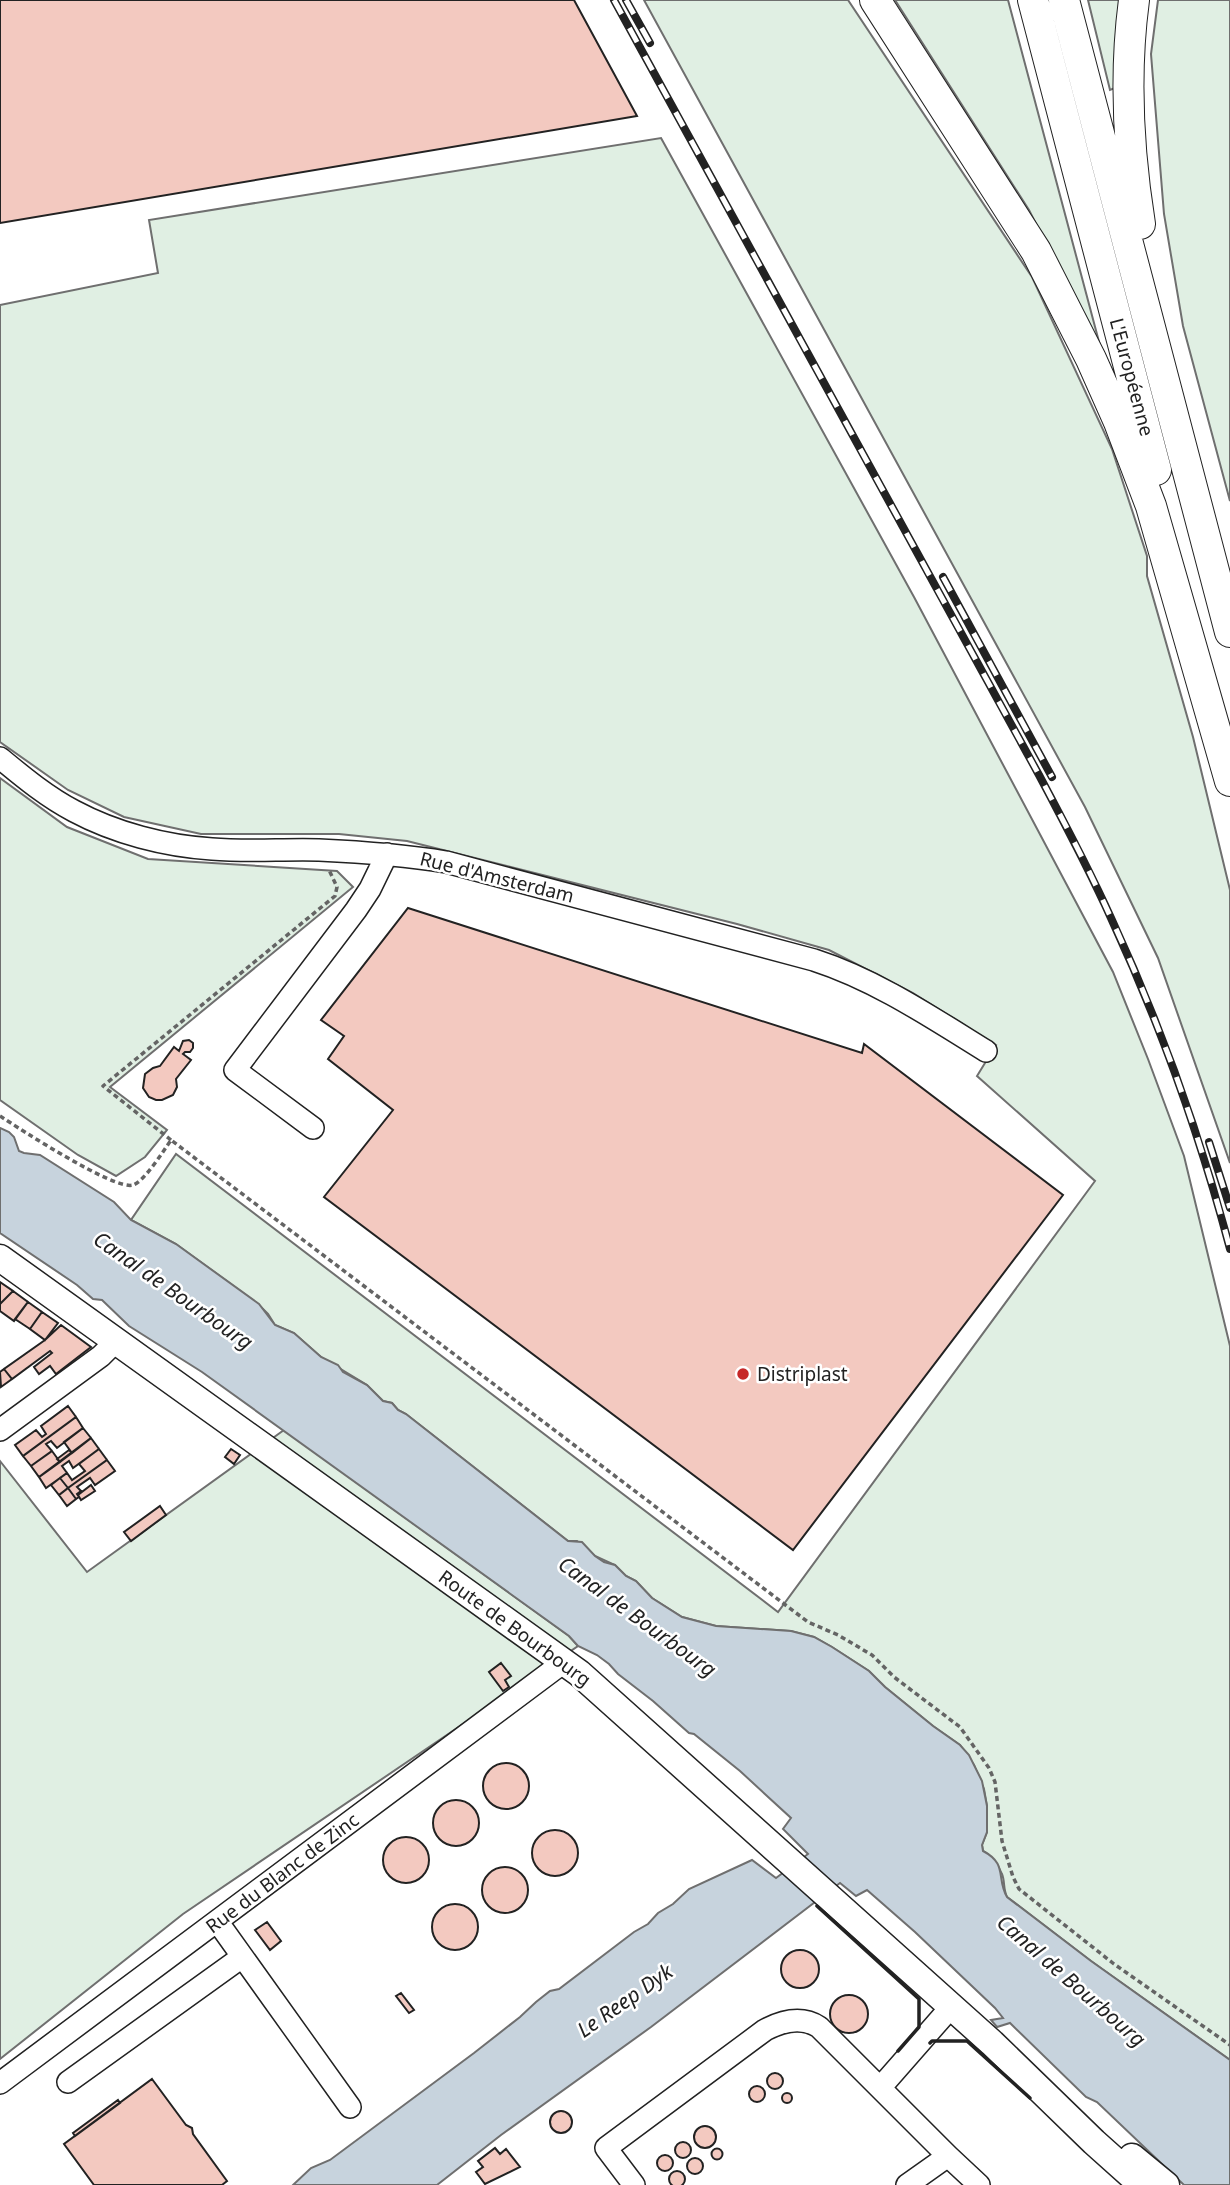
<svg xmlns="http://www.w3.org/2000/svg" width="1230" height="2185" viewBox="0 0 1230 2185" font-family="'Noto Sans',sans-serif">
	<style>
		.green { fill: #e0efe3; stroke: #6f6f6f; stroke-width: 2 }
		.water { fill: #c7d3dd; stroke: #6f6f6f; stroke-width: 2 }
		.building { fill: #f3c9c0; stroke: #222; stroke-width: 2 }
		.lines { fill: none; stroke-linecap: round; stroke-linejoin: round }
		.minor-casing { stroke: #222; stroke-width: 24 }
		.major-casing { stroke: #222; stroke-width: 29 }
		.highway-casing { stroke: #222; stroke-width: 32 }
		.path { stroke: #646464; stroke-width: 3.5; stroke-dasharray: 5 3.5; stroke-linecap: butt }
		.minor { stroke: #fff; stroke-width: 21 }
		.major { stroke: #fff; stroke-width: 26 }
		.highway { stroke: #fff; stroke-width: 30 }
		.rail-casing { stroke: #222; stroke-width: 8 }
		.rail { stroke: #fff; stroke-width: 5; stroke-dasharray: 16; stroke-linecap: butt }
		.wall { stroke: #222; stroke-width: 3.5 }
		.poi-dot { fill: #c62828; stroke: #fff; stroke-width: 2.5 }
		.labels { text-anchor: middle; stroke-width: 5; stroke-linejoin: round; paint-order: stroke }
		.street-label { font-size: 19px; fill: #222; stroke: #fff }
		.poi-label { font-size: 19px; fill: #222; stroke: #fff; text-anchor: start }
		.water-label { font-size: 21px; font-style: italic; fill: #222; stroke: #fff }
	</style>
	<rect width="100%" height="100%" fill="#fff"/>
	<!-- green -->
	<path class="green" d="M644,0H848L1032,277L1112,449L1147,556V576L1193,737L1230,890V1163L1158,958L1085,807Z
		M895,0H1008L1102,353L1029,210Z
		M1088,0H1121L1120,86L1110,90Z
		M1158,0H1230V501L1183,326L1164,214L1151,54Z
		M661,138L914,597L1113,972L1148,1059L1184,1156L1230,1346V2060L1091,1961L1007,1897C1003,1889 1005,1881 1002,1874C999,1866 991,1855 983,1851L982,1845L987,1832V1806L984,1789L974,1765L960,1745L933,1726L885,1687L869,1671L832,1647L814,1637L791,1631L716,1626L682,1617L652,1598L636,1581L626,1576L615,1565L595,1556L577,1541H568L406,1414L398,1410L392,1403L383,1401L367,1385L321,1357L294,1333L275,1325L268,1314L258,1304L176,1244L131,1220L176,1154L778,1612L1095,1181L977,1076L996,1045L913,993L829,950L737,924L407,841L339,834H201L124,817L68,790L0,742V305L158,273L149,220Z
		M0,778L67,827L148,859L337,871L353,887L110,1087L167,1130L145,1157L116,1176L78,1155L0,1100Z
		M284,1430L569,1636L578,1646L183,1914L0,2059V1461L87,1572Z"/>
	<!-- water -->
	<path class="water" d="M0,1128L9,1132L14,1137L19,1151L24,1153L40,1155L114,1202L131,1220L176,1244L259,1304L275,1325L294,1333L321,1357L338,1365L343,1372L367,1385L383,1401L392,1403L398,1410L406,1414L568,1541L582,1542L595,1556L604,1562L615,1565L626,1576L636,1581L652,1598L682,1617L716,1626L791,1631L814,1637L832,1647L869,1671L885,1687L933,1726L960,1745L969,1755L982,1781L987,1806V1832L982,1845L983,1851C1008,1864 996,1878 1007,1897L1091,1961L1230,2060V2185H1184L1097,2102L1086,2097L1010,2023L997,2027L991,2020L1003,2018L995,2008L915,1932L867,1890L856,1896L840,1883L651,2027L501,2135L437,2185H293L311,2168L330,2160L474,2053L520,2017L536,2002L550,1991L559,1989L634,1932L648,1924L658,1913L673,1904L689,1889L752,1860L776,1878L808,1854L783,1829L791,1818L740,1771L694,1734L689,1733L653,1701L618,1674L609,1664L597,1655L578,1646L569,1636L202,1372L129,1326L102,1300L93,1299L77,1285L0,1233Z"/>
	<!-- building -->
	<path class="building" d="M0,0H574L637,116L0,223Z
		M408,908L862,1053L864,1044L1063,1195L793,1550L324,1197L393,1110L328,1059L344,1036L321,1020Z
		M189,1040L193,1043V1048L190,1052H185L183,1054L191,1060L176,1079L177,1087L173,1095L162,1100H156L149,1097L143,1088L145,1074L153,1068L160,1066L174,1047L179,1051L183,1041Z
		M0,1282L13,1291L0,1304Z
		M13,1291L28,1302L14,1321L0,1311V1304Z
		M28,1302L42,1312L30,1329L15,1319Z
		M42,1312L58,1323L45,1340L30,1329Z
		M61,1325L91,1347L56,1374L50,1366L39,1374L34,1367L52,1353L50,1351L12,1379L4,1369L45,1340Z
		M4,1369L12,1379L1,1387L0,1372Z
		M68,1406L76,1417L23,1456L15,1445L36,1430L42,1437L46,1434L41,1426Z
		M76,1417L83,1428L57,1448L51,1441L46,1444L52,1451L31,1466L23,1456Z
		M83,1428L91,1438L72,1453L64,1442Z
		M91,1438L99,1449L73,1468L69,1461L62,1466L67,1473L46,1488L39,1477Z
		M99,1449L107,1460L68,1488L60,1478L67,1473L72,1480L85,1471L79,1464Z
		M231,1449L240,1455L234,1464L225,1457Z
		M69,1450L72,1453L60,1462L57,1459Z
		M52,1451L60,1462L39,1477L31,1466Z
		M107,1460L115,1471L95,1485L90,1478L77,1487L81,1491L77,1494L79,1497L76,1499L68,1488Z
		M60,1478L68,1488L59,1495L51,1485Z
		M91,1485L95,1491L81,1500L78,1495Z
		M68,1488L76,1499L67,1506L59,1495Z
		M160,1506L166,1515L131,1541L124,1532Z
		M501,1663L511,1676L505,1680L509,1687L503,1691L489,1672Z
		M483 1786a23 23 0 1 1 46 0a23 23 0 1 1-46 0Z
		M433 1823a23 23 0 1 1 46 0a23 23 0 1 1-46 0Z
		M532 1853a23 23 0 1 1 46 0a23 23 0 1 1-46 0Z
		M383 1860a23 23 0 1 1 46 0a23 23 0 1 1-46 0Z
		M482 1890a23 23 0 1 1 46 0a23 23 0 1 1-46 0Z
		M432 1927a23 23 0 1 1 46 0a23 23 0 1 1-46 0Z
		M267,1922L281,1941L270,1950L255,1930Z
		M781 1969a19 19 0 1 1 38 0a19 19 0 1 1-38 0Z
		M401,1993L414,2010L409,2013L396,1996Z
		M830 2014a19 19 0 1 1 38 0a19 19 0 1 1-38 0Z
		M767 2081a8 8 0 1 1 16 0a8 8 0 1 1-16 0Z
		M152,2079L186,2125L192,2128L193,2134L227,2181L222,2185H94L64,2144Z
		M749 2094a8 8 0 1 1 16 0a8 8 0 1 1-16 0Z
		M782 2098a5 5 0 1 1 10 0a5 5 0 1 1-10 0Z
		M118,2100L120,2103L75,2136L73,2133Z
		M550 2122a11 11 0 1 1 22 0a11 11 0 1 1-22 0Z
		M694 2137a11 11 0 1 1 22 0a11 11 0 1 1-22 0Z
		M675 2150a8 8 0 1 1 16 0a8 8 0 1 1-16 0Z
		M495,2148L500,2154L506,2149L520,2167L485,2184L476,2172L483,2167L478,2161Z
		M711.5 2154a5.5 5.5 0 1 1 11 0a5.5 5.5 0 1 1-11 0Z
		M657 2163a8 8 0 1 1 16 0a8 8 0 1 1-16 0Z
		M687 2166a8 8 0 1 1 16 0a8 8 0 1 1-16 0Z
		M669 2179a8 8 0 1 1 16 0a8 8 0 1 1-16 0Z"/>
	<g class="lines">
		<defs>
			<path id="minor" d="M0,758C23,777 47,797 74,811C115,833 165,846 212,849C247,852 283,849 319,850C362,852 404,855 446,862L814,960C876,980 931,1017 986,1051
				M313,1128L235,1070L356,910L370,889L387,854
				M0,1430L101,1356L116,1341
				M217,1921L350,2107
				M68,2082L242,1957
				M0,2083L564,1662
				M880,2088L951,2007
				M634,2185L606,2148L765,2030C782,2021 802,2016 819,2027L948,2156
				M907,2185L948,2156L979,2185"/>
			<path id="major" d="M0,1258L579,1673L992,2043L1094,2142L1142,2185
				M1132,2157L1166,2185"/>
			<path id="highway" d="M875,0L1036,251L1091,359L1119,422L1151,506L1230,781
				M1033,0L1156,470
				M1064,0L1230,632
				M1134,0C1124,75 1128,149 1140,224"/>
		</defs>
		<!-- minor casing -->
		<use href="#minor" class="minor-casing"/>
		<!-- major casing -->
		<use href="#major" class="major-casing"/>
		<!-- highway casing -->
		<use href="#highway" class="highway-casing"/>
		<!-- path -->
		<path class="path" d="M0,1116C20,1129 115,1191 133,1185C144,1182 164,1150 171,1140L808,1622L838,1635L872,1655L894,1677L960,1727L989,1768L995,1782L1002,1841L1013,1877L1019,1889L1114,1964L1230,2045
			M171,1140L103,1086L335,896L337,887L329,870"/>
		<!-- minor -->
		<use href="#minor" class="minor"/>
		<!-- major -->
		<use href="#major" class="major"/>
		<!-- highway -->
		<use href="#highway" class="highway"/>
		<defs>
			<path id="rail" d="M614,0L1039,775C1064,822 1089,869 1111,918C1160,1024 1200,1135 1230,1249
				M626,0L650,43
				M943,577L1052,777
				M1209,1142L1230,1208"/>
		</defs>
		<!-- rail casing -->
		<use href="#rail" class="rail-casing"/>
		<!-- rail -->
		<use href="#rail" class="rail"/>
		<!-- wall -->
		<path class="wall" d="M817,1906L919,1999V2027L898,2051
			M930,2043L932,2041H967L1030,2098"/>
	</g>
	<!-- markers -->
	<circle class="poi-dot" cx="743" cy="1374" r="7"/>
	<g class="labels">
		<!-- street labels -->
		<g class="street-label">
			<text transform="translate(1132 377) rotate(75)" y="7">L'Européenne</text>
			<text transform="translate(497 877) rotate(14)" y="7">Rue d'Amsterdam</text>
			<text transform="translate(515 1628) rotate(36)" y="7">Route de Bourbourg</text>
			<text transform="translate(282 1873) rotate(-37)" y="7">Rue du Blanc de Zinc</text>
		</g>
		<!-- poi labels -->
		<g class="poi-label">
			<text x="757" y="1381">Distriplast</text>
		</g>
		<!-- water labels -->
		<g class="water-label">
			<text transform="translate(173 1291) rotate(35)" y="7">Canal de Bourbourg</text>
			<text transform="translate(637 1617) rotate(36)" y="7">Canal de Bourbourg</text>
			<text transform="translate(1071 1981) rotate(41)" y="7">Canal de Bourbourg</text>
			<text transform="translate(625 2001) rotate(-35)" y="7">Le Reep Dyk</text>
		</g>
	</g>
</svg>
